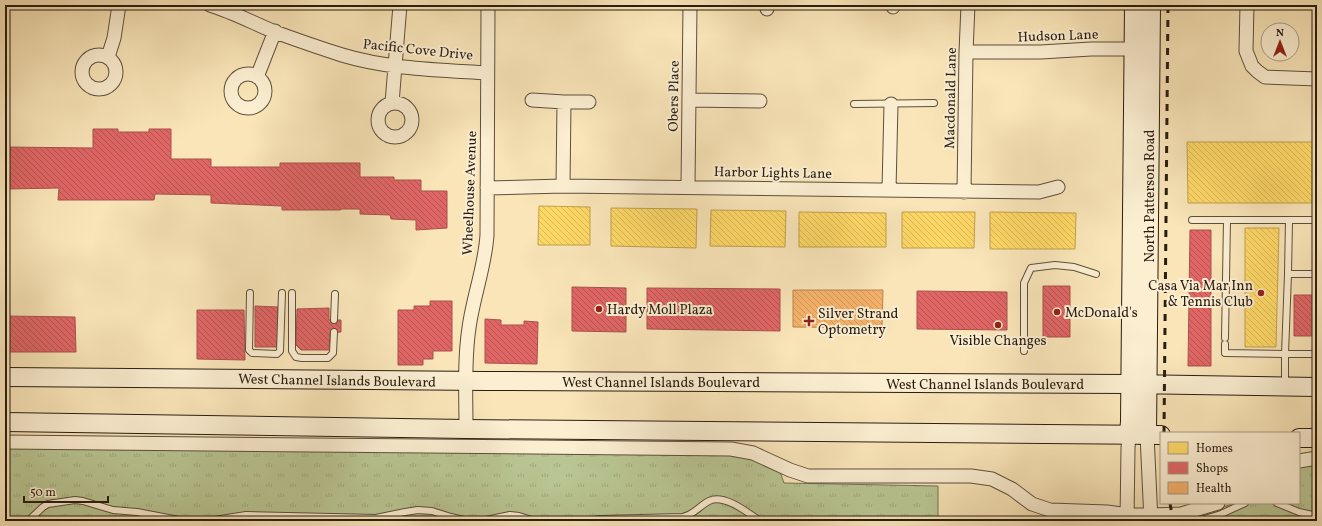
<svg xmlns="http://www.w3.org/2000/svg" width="1322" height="526" viewBox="0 0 1322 526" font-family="Vollkorn,serif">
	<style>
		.grass { fill: url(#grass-tufts); stroke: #717253 }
		.homes { fill: url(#homes-back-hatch); stroke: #bfa14d }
		.shops { fill: url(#shops-back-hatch); stroke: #a9504d }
		.health { fill: url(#health-back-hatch); stroke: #b88551 }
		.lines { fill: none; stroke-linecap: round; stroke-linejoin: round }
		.lane-casing { stroke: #5d4f3c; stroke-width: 8 }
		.street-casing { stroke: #5d4f3c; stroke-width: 15 }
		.secondary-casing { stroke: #291d13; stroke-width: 20 }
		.lane { stroke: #fbeed1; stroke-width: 6 }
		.street { stroke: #fbeed1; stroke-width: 13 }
		.secondary { stroke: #fbeed1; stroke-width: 18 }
		.rail { stroke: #291d13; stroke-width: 3; stroke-dasharray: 7 7; stroke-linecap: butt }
		.poi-dot { fill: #8f2418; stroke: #fbeed1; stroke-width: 1.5 }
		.labels { text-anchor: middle; stroke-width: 4; stroke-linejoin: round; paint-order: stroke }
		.street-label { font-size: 14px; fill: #291d13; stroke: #fbeed1 }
		.poi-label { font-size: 14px; fill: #291d13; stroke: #fbeed1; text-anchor: start }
	</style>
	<defs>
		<pattern id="grass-tufts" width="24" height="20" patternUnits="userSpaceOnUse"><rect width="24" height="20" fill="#b9c693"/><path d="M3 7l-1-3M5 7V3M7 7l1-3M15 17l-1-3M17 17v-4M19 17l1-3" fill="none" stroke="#9faa7e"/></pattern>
		<pattern id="homes-back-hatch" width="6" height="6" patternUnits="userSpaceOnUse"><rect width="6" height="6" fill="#ffd966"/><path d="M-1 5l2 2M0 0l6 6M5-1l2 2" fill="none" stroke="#dbba58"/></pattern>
		<pattern id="shops-back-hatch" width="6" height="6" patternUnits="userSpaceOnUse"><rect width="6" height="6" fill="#e06666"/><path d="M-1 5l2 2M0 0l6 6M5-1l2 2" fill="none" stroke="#b65353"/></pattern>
		<pattern id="health-back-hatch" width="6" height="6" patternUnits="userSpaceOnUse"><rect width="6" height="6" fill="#f6b26b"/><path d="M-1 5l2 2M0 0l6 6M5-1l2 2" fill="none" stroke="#d3995c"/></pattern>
	</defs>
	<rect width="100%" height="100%" fill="#f9e5b8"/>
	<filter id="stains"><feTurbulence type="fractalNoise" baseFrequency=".005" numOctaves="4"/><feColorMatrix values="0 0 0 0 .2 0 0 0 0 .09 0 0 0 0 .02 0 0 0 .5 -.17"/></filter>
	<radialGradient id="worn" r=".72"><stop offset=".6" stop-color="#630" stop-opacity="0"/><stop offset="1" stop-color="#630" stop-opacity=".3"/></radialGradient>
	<!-- grass -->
	<path class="grass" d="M5,447L731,453L748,456L779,469L784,483L938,486V521H5Z
		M1317,464V521H1199V516L1234,503H1299V466Z"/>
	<!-- homes -->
	<path class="homes" d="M1187,142H1317V203H1188Z
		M539,206L590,207V245H538Z
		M611,208L697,209L696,248L611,246Z
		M711,210L786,211L785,247L710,246Z
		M799,212L886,213V247H799Z
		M902,212H975L974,248H902Z
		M990,212L1076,213L1075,249H990Z
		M1245,228H1279L1276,347H1245Z"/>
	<!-- shops -->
	<path class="shops" d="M93,129H118V132H149V129H171V159H211V167H280V163H360V177H394V180H421V191H447V228L416,230V220L391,219L390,215L360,214V209H342L340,210H282V206L211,203V195L155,194L154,200H58L59,188L5,189V147L93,148Z
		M1190,230H1211V366H1188Z
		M1043,286H1070V337H1043Z
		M572,287L626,288V332L572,331Z
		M647,288L780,289V331L647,329Z
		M917,291L1007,292V330L917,329Z
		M1294,295H1317V336H1294Z
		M430,301H452V351H433V359H423V365H398V310H414V306H430Z
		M255,306L278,307V347H255Z
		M329,308V320H341V332L330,333L329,350H301L296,345L297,309Z
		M197,310H244L245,360L197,359Z
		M5,316L75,317L76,352H5Z
		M485,319L501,320V325H524V321L538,322L537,364L485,363Z"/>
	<!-- health -->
	<path class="health" d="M793,290H883L882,328L793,327Z"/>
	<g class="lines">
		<defs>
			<path id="lane" d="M854,104L934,103
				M1192,220H1227L1225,338
				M1227,220H1317
				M1288,274L1289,220
				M1317,274H1288L1285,354H1317
				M250,293L249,350L252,353L277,354L280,351L282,293
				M292,293V351L296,357L302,358H328L333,353L334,332
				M334,320L335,294
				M1225,344V353L1285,354V385
				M1024,351V283L1031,268L1055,265L1074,267L1096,274
				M1277,503L1299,512L1317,516
				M28,521L43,507L48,504L75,500L83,501L113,510L137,512L184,521
				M208,521L246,515L376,518L405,512L418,510L432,511L451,517L468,521
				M481,521L510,515L519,516L535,521
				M589,521L600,519L683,517C695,514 699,506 709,501C724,493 748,513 760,521
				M1198,521L1221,514L1245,503"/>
			<path id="street" d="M210,5C233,12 253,23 275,32C297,40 320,48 342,55C388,69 439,70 487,73
				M1247,5L1246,51L1252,66L1257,71L1265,77L1317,79
				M893,7L894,5
				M767,9V5
				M966,52H1041L1091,49H1143
				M82 72a17 17 0 1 1 34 0a17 17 0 1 1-34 0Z
				M108,57L114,38L119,5
				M231 91a17 17 0 1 1 34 0a17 17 0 1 1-34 0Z
				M257,77L275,31
				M532,100L564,102H589
				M689,100L760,101
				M392,103L400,5
				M378 120a17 17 0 1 1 34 0a17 17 0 1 1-34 0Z
				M563,186L564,102
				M688,187L690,5
				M487,188L563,186L1039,192L1058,187
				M889,190L891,104
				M964,192L966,52L968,5
				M466,429C466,397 464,360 469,328C473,297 485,267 487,235L488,5
				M1147,435L1151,521
				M5,442L731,449L753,453L790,470L808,476H971L992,479L1012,489L1032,504L1050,510L1107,512L1128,515H1151L1181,514L1218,503
				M1299,461L1317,458
				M1127,521L1128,448L1129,435"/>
			<path id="secondary" d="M5,377L485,381L1130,384L1317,387
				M5,422L466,429L1161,435
				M1129,435L1130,421L1134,5
				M1147,435L1151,5
				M1299,438H1317"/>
		</defs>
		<!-- lane casing -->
		<use href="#lane" class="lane-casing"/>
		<!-- street casing -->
		<use href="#street" class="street-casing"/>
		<!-- secondary casing -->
		<use href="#secondary" class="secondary-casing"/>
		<!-- lane -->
		<use href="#lane" class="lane"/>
		<!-- street -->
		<use href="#street" class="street"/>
		<!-- secondary -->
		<use href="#secondary" class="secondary"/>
		<!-- rail -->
		<path class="rail" d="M1164,433L1168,5
			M1170,503L1173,521"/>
	</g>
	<!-- markers -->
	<g class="poi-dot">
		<circle cx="1261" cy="293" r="4"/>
		<circle cx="599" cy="309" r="4"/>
		<circle cx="1057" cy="312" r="4"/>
		<path d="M807 315h4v4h4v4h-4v4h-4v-4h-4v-4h4z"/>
		<circle cx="998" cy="325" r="4"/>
	</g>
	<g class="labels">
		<!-- street labels -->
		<g class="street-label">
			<text transform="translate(1058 35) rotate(-2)" y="5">Hudson Lane</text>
			<text transform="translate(418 49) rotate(6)" y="5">Pacific Cove Drive</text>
			<text transform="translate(673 96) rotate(-89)" y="5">Obers Place</text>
			<text transform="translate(950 98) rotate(-89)" y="5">Macdonald Lane</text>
			<text transform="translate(773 172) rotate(1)" y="5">Harbor Lights Lane</text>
			<text transform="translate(469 193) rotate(-88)" y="5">Wheelhouse Avenue</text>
			<text transform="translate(1149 196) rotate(-90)" y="5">North Patterson Road</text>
			<text transform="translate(337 380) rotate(1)" y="5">West Channel Islands Boulevard</text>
			<text x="661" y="387">West Channel Islands Boulevard</text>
			<text x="985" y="389">West Channel Islands Boulevard</text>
		</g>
		<!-- poi labels -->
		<g class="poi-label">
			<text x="1253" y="290" text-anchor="end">Casa Via Mar Inn<tspan x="1253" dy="16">&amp; Tennis Club</tspan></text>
			<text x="607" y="314">Hardy Moll Plaza</text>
			<text x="1065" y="317">McDonald's</text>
			<text x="818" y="318">Silver Strand<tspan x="818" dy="16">Optometry</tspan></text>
			<text x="998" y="345" text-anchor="middle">Visible Changes</text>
		</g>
	</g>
	<!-- margin -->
	<rect width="1322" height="526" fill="none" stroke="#f9e5b8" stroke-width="20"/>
	<rect x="6" y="6" width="1310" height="514" fill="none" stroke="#291d13" stroke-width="2"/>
	<rect x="10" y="10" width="1302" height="506" fill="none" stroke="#291d13"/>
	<!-- legend -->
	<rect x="1160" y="432" width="140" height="72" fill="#fbeed1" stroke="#a79a85"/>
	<rect x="1168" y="442" width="20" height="12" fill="#ffd966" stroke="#a79a85"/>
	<text x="1196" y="452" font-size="12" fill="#291d13">Homes</text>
	<rect x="1168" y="462" width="20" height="12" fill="#e06666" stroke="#a79a85"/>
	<text x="1196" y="472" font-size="12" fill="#291d13">Shops</text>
	<rect x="1168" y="482" width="20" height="12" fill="#f6b26b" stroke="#a79a85"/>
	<text x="1196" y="492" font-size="12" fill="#291d13">Health</text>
	<!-- north arrow -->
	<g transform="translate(1280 42)"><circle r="19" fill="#fbeed1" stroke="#a79a85"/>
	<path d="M0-3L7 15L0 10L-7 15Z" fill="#8f2418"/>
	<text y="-6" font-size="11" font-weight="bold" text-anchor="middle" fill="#291d13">N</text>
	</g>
	<!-- scale -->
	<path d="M24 496v6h84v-6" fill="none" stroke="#291d13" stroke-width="2"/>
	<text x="30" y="496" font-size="12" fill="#291d13" stroke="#fbeed1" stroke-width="3" paint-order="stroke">50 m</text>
	<rect width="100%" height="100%" filter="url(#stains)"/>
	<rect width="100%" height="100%" fill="url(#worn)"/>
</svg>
